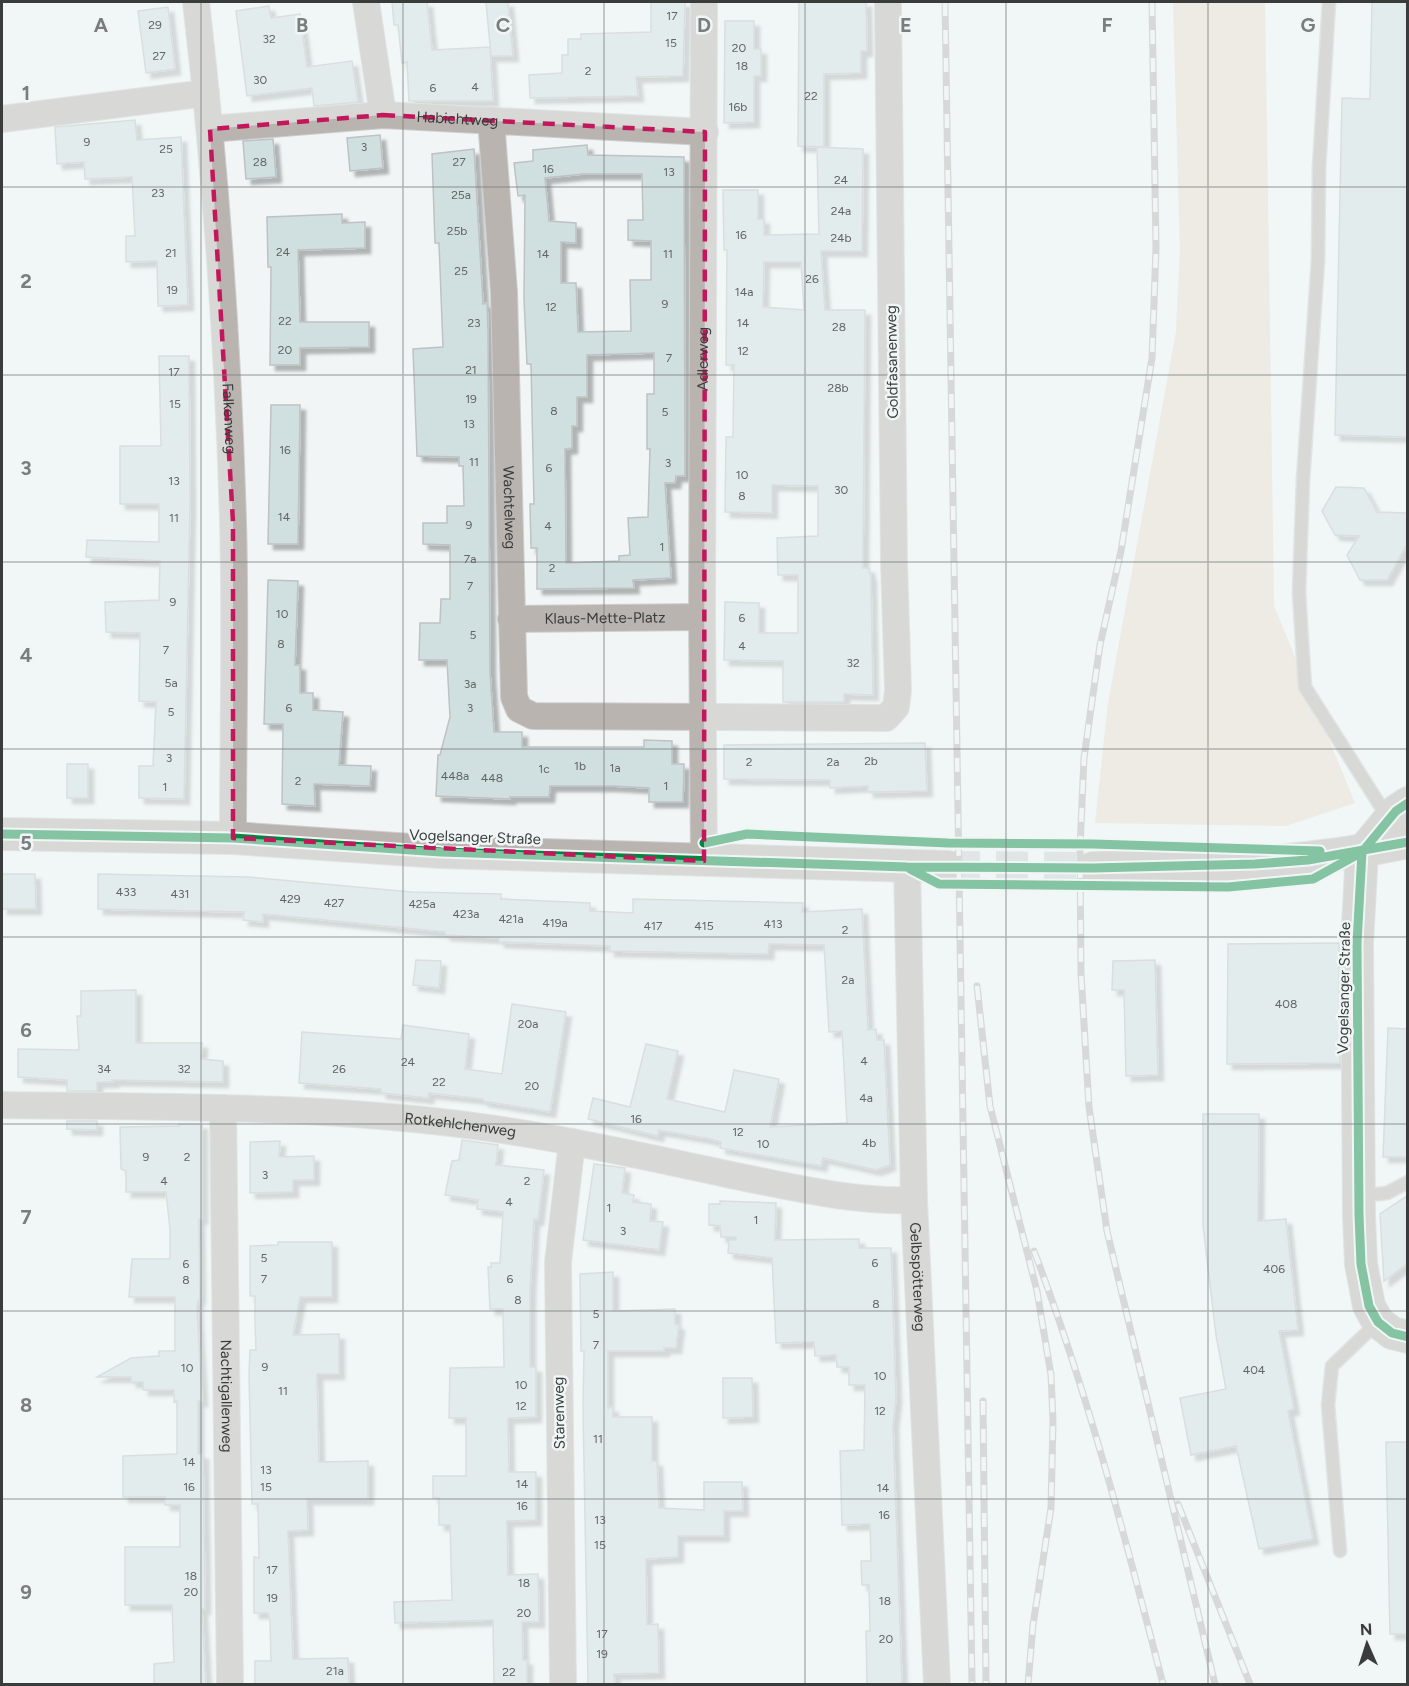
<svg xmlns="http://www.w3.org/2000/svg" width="1409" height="1686" viewBox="0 0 1409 1686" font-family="Figtree,sans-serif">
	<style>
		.green { fill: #eadbce }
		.building { fill: #d0e0e1; stroke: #bfc2c2; stroke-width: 1.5; fill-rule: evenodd; filter: url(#shadow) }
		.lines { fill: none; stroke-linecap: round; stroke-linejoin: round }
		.tertiary-tunnel { stroke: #ccd0d0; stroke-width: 32; stroke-dasharray: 32 16; stroke-linecap: butt }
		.service-casing { stroke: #cdcfcf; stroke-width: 15 }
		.minor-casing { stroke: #cdcfcf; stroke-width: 28 }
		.tertiary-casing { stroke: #cdcfcf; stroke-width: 34 }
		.service { stroke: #bab4b0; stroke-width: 12 }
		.minor { stroke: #bab4b0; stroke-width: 26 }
		.tertiary { stroke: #bab4b0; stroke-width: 32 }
		.rail-casing { stroke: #b8b7b5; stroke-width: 7 }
		.rail { stroke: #f0f6f6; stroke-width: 4.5; stroke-dasharray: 14; stroke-linecap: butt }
		.cycleway-casing { stroke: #f0f6f6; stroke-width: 13 }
		.cycleway { stroke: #00873e; stroke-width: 9 }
		.marked { fill: none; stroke: #c2185b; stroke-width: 4.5; stroke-dasharray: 12 8; stroke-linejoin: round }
		.grid { fill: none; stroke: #7a7d7d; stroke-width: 1.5; stroke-opacity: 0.55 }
		.labels { text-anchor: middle; stroke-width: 5; stroke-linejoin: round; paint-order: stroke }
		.number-label { font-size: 12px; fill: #606565 }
		.street-label { font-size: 15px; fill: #3a3c3c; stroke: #f0f6f6 }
		.grid-label { font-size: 20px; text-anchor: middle; font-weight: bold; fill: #7a7d7d; stroke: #f0f6f6; stroke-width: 5; stroke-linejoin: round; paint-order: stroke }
	</style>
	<defs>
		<filter id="shadow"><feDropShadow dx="5.5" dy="5.5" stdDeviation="1.5" flood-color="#0004"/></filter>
	</defs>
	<rect width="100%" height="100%" fill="#f1f5f5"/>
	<!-- green -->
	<path class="green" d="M1173,2H1265L1274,606L1355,803L1286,826L1095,823L1108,703L1176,332L1180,250Z"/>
	<!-- building -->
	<path class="building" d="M392,2H427L432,50L490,47L493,101H409L407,62L402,63L398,25H394Z
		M486,2H508L513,56H491Z
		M651,2H685L683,76L636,77L638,96L530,98L529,75L562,73V55H568V39H581V34L651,32Z
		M799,2H866L867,51H861V73L824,74V147L798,146Z
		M1372,2H1407V437L1335,435L1342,98L1370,99Z
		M269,6L271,18L300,14L307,67L352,61L358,102L314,106L312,88L247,96L236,11Z
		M168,7L175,69L146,73L138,11Z
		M725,21H754V49H761V76H754V122L724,123Z
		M135,120L137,140L181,137L188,305L158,306L157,261L126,262V236H135L132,177L85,179L84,162L57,164L55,127Z
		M380,135L383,168L350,171L347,138Z
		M273,139L276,177L246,179L243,141Z
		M587,145L588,155L684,157L685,476H676L675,483H665L671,578L633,580L634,588L537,589V548H531L530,504H534L531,364H527L524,299L525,195L518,196L514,163L533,161V150ZM583,174H642L643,220H628V240L651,241V280H630L631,331L578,332L576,283H561V242L576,243V223L549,221L545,178ZM654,353V394H647V449H650L648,517L628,518L630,555L619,556V561L566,563L565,449L572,448V426H577V397H587V355Z
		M817,147L863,149L862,251H821L825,310H865L863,568H869L871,578L873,695L844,694V702H783V661L724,660L725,602L759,603V633H798V575H778L777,538L818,536V486L772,485V513L725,512L726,437H733L734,365H726L727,250H724L723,190H758V219H764V235L819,234ZM764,262H801L804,310L763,307Z
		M474,149L483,304L487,303L488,333L490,673L494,732H522V747H644V740L672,741V764H684L683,802H649V788L612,786H550L549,797H510V799L436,796L438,755H440L450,717L447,660H419L420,623H440L441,599H450V545L423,544V523H447V506H464L463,466H459V457L417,456L413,349L443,347L439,243H435L432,154Z
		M342,214V223L365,222V248L298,250L300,322H369V347L300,348V365H270L271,267H268L267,217Z
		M159,356H189L190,504L184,799L139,798V766H153L156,702L139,701L140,633L106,632L105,602L159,600L160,561L86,557L87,540L159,542V504H120V446H161Z
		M271,405H300L298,544H268Z
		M1336,487L1364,488L1377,512L1407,513V544L1387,580H1360L1347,555L1359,536L1335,535L1322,511Z
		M268,580L298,581L295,665H300V693H313V710L343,712L339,765L371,766L370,786L314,784L315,806L282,804L283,724H264Z
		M925,743L927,791L868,792V786L830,788V780L724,779V745Z
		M67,764H88V798H67Z
		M2,874H35L36,909H2Z
		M98,874L248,877L411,892L501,894V899L590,903V911L633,913V899L803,903L802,912L862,909L868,1030L876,1029L877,1040H884L890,1165L876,1170L823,1158L821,1166L720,1148L721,1142L710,1139L659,1130L658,1136L588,1119L593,1098L630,1107L646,1044L678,1051L667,1099L725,1112L734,1070L779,1079L770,1127L847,1123L842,1031L829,1032L824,945L769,944L768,954L609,951L610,946L499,942V938L445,935V932L315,919L263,914V922L243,920L244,912L98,909Z
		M1339,943L1340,1063L1227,1064L1228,944Z
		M416,960L441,961L439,988L413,985Z
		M1155,960L1158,1075L1126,1076L1124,990H1112L1113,961Z
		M136,990V1043H202L201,1059L223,1061V1082L112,1080L113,1082H97V1091H67V1080L18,1077V1049L79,1050L77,1016H81V991Z
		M512,1004L566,1012L550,1112L483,1101V1099L429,1093L428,1098L381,1093V1089L299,1083L302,1032L401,1039L403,1025L469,1034L465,1069L502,1074Z
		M1388,1028L1407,1029V1157H1383Z
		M1203,1114H1259L1258,1221L1286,1219L1298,1330L1279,1331L1294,1409L1288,1411L1313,1539L1259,1549L1236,1446L1191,1455L1180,1398L1226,1389L1216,1335L1203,1226Z
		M67,1121H97V1130L67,1129Z
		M179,1124H202V1219H199L200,1297L197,1306L202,1401H198V1454H203L205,1609H202L206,1684H154V1664L174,1662L172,1605H125V1547H180V1505H165V1497H123V1456L177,1454V1401L174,1402V1390H143V1382H131V1377H97L131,1358L159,1356V1351H175V1297H129L132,1259H170V1229L166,1192H126V1171L121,1169L120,1127L179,1126Z
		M462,1140L498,1145L496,1165L544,1170L538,1220L534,1219L530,1291V1367H536V1417L508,1418L509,1472H536V1520L507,1521L508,1575L538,1574L539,1622H522L523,1660H527V1684H494L493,1620L395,1623L394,1602L452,1600L450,1525H439V1498H433V1476H466V1418H449L450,1368L504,1367L503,1309H490L488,1267H491V1263H500L503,1212L477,1209L478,1200L445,1195L452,1161L459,1160Z
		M280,1141L279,1157L314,1156V1180H293V1192L250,1193V1142Z
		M594,1164L625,1168L622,1193L634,1195L633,1202L651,1204L650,1221L663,1222L659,1250L583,1240Z
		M1407,1196V1264L1384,1281L1380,1214Z
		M720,1201L776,1203L775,1240L859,1239V1248H891L896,1398L893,1425L902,1684H867L866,1631H870L869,1585H862L861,1561H871L870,1524L842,1525L840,1451L864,1450L865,1385H849V1367H837L836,1355L815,1356L814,1342L776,1343L772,1258L728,1253L729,1240H736V1237H721L720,1226L709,1225V1204H720Z
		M278,1242H332V1297H300L293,1335L339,1334V1374H317L319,1462L368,1461V1499H307L308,1530L288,1531L293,1659L348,1658L349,1684H255V1661H271L270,1621L268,1613H254V1557L259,1558L258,1504H252L249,1375L250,1350H256L255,1323V1296H250V1246L278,1245Z
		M613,1272V1311L675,1309V1324L679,1325L676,1348H664V1351H608V1408L613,1407V1417H652V1461H657L659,1508L704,1510V1482H742L743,1511H724V1536H678V1557L646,1559L647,1625L658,1624L659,1673L614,1674L615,1684H588L583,1408L584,1351H581L580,1274Z
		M723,1378H752L753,1417L723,1418Z
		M1386,1442H1407V1634H1390Z"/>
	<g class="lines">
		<!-- tertiary-tunnel -->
		<path class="tertiary-tunnel" d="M948,867L1093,868"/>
		<defs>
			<path id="service" d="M1329,2L1319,168L1318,260L1303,480L1299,592L1302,641L1305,687L1388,818
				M1360,1196L1387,1193L1408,1182
				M1340,1551L1328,1405L1332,1366L1377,1323"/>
			<g id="minor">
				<path id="s1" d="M196,2C216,174 228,347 233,521C236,626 233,732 233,838"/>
				<path d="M366,2L383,115"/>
				<path d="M2,119L206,93"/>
				<path id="s2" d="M491,120L504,292L514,697L519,709L533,716L886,718L896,707L898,690L894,563L888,2"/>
				<path id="s3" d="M210,129L383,115L705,132"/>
				<path id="s4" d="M511,619L702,617"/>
				<path id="s5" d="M704,861L702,617L704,2"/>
				<path id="s6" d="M907,867L914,1200L937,1684"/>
				<path id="s7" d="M2,1105C162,1107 323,1105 482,1127C567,1139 652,1158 736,1176C797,1188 852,1202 914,1200"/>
				<path id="s8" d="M223,1108L230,1684"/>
				<path d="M563,1684L558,1262L572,1142"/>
			</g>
			<path id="tertiary" d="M2,834L233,838L441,852L948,867
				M1362,852L1357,943L1359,1215L1361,1264L1369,1306L1378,1322L1392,1333L1408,1337
				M1362,852L1396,811L1408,803
				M1093,868C1202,866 1300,865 1408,842"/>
		</defs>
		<!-- service casing -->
		<use href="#service" class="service-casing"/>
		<!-- minor casing -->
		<use href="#minor" class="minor-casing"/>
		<!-- tertiary casing -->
		<use href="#tertiary" class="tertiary-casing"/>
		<!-- service -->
		<use href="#service" class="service"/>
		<!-- minor -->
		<use href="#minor" class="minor"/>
		<!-- tertiary -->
		<use href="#tertiary" class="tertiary"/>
		<defs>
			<path id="rail" d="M945,2L972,1684
				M1152,2L1156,248L1152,358L1121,551L1100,645L1084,758L1080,848L1081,973L1089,1107L1107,1231L1215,1684
				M977,986L990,1106L1037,1291L1051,1375L1053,1421L1051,1508L1033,1625L1028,1684
				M1034,1251C1088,1393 1125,1537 1163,1684
				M983,1401L986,1684
				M1178,1504L1250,1684"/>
		</defs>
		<!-- rail casing -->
		<use href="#rail" class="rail-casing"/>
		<!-- rail -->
		<use href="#rail" class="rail"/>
		<defs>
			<path id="cycleway" d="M2,834L233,838L441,852L907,867L1093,868L1255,864L1308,860L1408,842
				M704,843L747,834L948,843L1093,844L1320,851
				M1362,852L1357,943L1359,1215L1361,1264L1369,1306L1378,1322L1392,1333L1408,1337
				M910,869L939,884L1228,887L1313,879L1362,852L1396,811L1408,803"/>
		</defs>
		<!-- cycleway casing -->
		<use href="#cycleway" class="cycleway-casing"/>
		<!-- cycleway -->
		<use href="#cycleway" class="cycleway"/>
	</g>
	<!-- marked area -->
	<path d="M0 0H1409V1686H0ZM383,115L705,132L704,861L233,838V522L210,129Z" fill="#f1f5f5" fill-opacity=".55" fill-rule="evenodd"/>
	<path class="marked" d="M383,115L705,132L704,861L233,838V522L210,129Z"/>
	<!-- grid -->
	<path class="grid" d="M201,2V1684M403,2V1684M604,2V1684M805,2V1684M1006,2V1684M1208,2V1684M2,187H1408M2,375H1408M2,562H1408M2,749H1408M2,937H1408M2,1124H1408M2,1311H1408M2,1499H1408"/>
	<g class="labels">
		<!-- number labels -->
		<g class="number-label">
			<text x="672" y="20">17</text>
			<text x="155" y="29">29</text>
			<text x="269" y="43">32</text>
			<text x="671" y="47">15</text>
			<text x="739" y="52">20</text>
			<text x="159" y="60">27</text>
			<text x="742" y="70">18</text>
			<text x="588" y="75">2</text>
			<text x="260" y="84">30</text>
			<text x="475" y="91">4</text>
			<text x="433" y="92">6</text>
			<text x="811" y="100">22</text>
			<text x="738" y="111">16b</text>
			<text x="87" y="146">9</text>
			<text x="364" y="151">3</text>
			<text x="166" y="153">25</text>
			<text x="260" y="166">28</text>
			<text x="459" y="166">27</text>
			<text x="548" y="173">16</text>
			<text x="669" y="176">13</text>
			<text x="841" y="184">24</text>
			<text x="158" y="197">23</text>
			<text x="461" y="199">25a</text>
			<text x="841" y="215">24a</text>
			<text x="457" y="235">25b</text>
			<text x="741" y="239">16</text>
			<text x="841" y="242">24b</text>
			<text x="283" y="256">24</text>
			<text x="171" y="257">21</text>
			<text x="543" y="258">14</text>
			<text x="668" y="258">11</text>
			<text x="461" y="275">25</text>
			<text x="812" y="283">26</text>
			<text x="172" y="294">19</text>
			<text x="744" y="296">14a</text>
			<text x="665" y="308">9</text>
			<text x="551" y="311">12</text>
			<text x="285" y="325">22</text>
			<text x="474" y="327">23</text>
			<text x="743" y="327">14</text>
			<text x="839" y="331">28</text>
			<text x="285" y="354">20</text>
			<text x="743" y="355">12</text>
			<text x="669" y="362">7</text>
			<text x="471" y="374">21</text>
			<text x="174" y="376">17</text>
			<text x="838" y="392">28b</text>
			<text x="471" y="403">19</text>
			<text x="175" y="408">15</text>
			<text x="554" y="415">8</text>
			<text x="665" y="416">5</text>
			<text x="469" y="428">13</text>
			<text x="285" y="454">16</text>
			<text x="474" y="466">11</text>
			<text x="668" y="467">3</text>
			<text x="549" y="472">6</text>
			<text x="742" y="479">10</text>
			<text x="174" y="485">13</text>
			<text x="841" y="494">30</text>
			<text x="742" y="500">8</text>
			<text x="284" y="521">14</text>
			<text x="174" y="522">11</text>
			<text x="469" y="529">9</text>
			<text x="548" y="530">4</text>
			<text x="662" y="551">1</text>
			<text x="470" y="563">7a</text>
			<text x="552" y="572">2</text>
			<text x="470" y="590">7</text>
			<text x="173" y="606">9</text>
			<text x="282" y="618">10</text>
			<text x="742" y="622">6</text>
			<text x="473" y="639">5</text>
			<text x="281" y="648">8</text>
			<text x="742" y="650">4</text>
			<text x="166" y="654">7</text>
			<text x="853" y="667">32</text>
			<text x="171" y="687">5a</text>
			<text x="470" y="688">3a</text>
			<text x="289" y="712">6</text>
			<text x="470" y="712">3</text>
			<text x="171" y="716">5</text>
			<text x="169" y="762">3</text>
			<text x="871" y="765">2b</text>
			<text x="749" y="766">2</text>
			<text x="833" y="766">2a</text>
			<text x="580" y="770">1b</text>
			<text x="615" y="772">1a</text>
			<text x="544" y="773">1c</text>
			<text x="455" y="780">448a</text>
			<text x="492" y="782">448</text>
			<text x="298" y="785">2</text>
			<text x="666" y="790">1</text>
			<text x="165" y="791">1</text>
			<text x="126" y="896">433</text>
			<text x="180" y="898">431</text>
			<text x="290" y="903">429</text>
			<text x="334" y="907">427</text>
			<text x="422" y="908">425a</text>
			<text x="466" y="918">423a</text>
			<text x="511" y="923">421a</text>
			<text x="555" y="927">419a</text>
			<text x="773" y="928">413</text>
			<text x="653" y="930">417</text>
			<text x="704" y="930">415</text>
			<text x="845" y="934">2</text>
			<text x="848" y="984">2a</text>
			<text x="1286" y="1008">408</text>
			<text x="528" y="1028">20a</text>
			<text x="864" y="1065">4</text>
			<text x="408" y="1066">24</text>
			<text x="104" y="1073">34</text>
			<text x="184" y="1073">32</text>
			<text x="339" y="1073">26</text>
			<text x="439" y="1086">22</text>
			<text x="532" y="1090">20</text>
			<text x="866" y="1102">4a</text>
			<text x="636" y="1123">16</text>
			<text x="738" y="1136">12</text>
			<text x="869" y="1147">4b</text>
			<text x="763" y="1148">10</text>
			<text x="146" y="1161">9</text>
			<text x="187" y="1161">2</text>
			<text x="265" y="1179">3</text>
			<text x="164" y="1185">4</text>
			<text x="527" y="1185">2</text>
			<text x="509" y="1206">4</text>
			<text x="609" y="1212">1</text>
			<text x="756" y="1224">1</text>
			<text x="623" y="1235">3</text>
			<text x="264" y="1262">5</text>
			<text x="875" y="1267">6</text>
			<text x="186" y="1268">6</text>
			<text x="1274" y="1273">406</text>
			<text x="264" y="1283">7</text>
			<text x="510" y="1283">6</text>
			<text x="186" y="1284">8</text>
			<text x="518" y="1304">8</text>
			<text x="876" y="1308">8</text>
			<text x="596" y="1318">5</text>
			<text x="596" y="1349">7</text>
			<text x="265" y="1371">9</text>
			<text x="187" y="1372">10</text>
			<text x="1254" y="1374">404</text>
			<text x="880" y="1380">10</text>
			<text x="521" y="1389">10</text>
			<text x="283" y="1395">11</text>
			<text x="521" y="1410">12</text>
			<text x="880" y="1415">12</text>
			<text x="598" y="1443">11</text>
			<text x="189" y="1466">14</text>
			<text x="266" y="1474">13</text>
			<text x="522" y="1488">14</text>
			<text x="189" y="1491">16</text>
			<text x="266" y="1491">15</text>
			<text x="883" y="1492">14</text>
			<text x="522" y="1510">16</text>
			<text x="884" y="1519">16</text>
			<text x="600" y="1524">13</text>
			<text x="600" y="1549">15</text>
			<text x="272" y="1574">17</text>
			<text x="191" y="1580">18</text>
			<text x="524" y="1587">18</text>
			<text x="191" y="1596">20</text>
			<text x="272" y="1602">19</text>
			<text x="885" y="1605">18</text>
			<text x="524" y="1617">20</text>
			<text x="602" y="1638">17</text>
			<text x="886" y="1643">20</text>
			<text x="602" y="1658">19</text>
			<text x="335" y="1675">21a</text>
			<text x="509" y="1676">22</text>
		</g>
		<!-- street labels -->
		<g class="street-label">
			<text dy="5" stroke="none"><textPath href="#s3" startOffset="248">Habichtweg</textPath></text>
			<text dy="5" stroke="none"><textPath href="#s5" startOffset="502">Adlerweg</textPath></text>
			<text transform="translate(892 362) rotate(-91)" y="5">Goldfasanenweg</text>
			<text dy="5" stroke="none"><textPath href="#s1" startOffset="418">Falkenweg</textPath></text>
			<text dy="5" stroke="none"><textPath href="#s2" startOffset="388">Wachtelweg</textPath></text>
			<text dy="5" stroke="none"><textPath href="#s4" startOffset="94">Klaus-Mette-Platz</textPath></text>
			<text transform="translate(475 837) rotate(2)" y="5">Vogelsanger Straße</text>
			<text transform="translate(1344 988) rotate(-89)" y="5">Vogelsanger Straße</text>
			<text dy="5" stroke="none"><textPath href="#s7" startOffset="459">Rotkehlchenweg</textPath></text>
			<text dy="5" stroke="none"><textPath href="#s6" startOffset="410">Gelbspötterweg</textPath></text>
			<text dy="5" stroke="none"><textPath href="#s8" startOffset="288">Nachtigallenweg</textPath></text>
			<text transform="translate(559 1413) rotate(-91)" y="5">Starenweg</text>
		</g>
	</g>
	<g class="grid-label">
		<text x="101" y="32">A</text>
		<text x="302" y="32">B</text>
		<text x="503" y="32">C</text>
		<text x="704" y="32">D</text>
		<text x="906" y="32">E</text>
		<text x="1107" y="32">F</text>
		<text x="1308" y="32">G</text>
		<text x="26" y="100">1</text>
		<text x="26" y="288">2</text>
		<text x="26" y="475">3</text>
		<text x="26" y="662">4</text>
		<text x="26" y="850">5</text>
		<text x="26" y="1037">6</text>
		<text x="26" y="1224">7</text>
		<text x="26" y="1412">8</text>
		<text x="26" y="1599">9</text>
	</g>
	<!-- border -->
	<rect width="1409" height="1686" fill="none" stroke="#3a3c3c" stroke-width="6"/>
	<!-- north arrow -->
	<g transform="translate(1367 1644) rotate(357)" stroke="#f0f6f6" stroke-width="4.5" paint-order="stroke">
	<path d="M0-4.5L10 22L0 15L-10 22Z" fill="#3a3c3c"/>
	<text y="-9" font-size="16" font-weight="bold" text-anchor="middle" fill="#3a3c3c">N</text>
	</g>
</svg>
